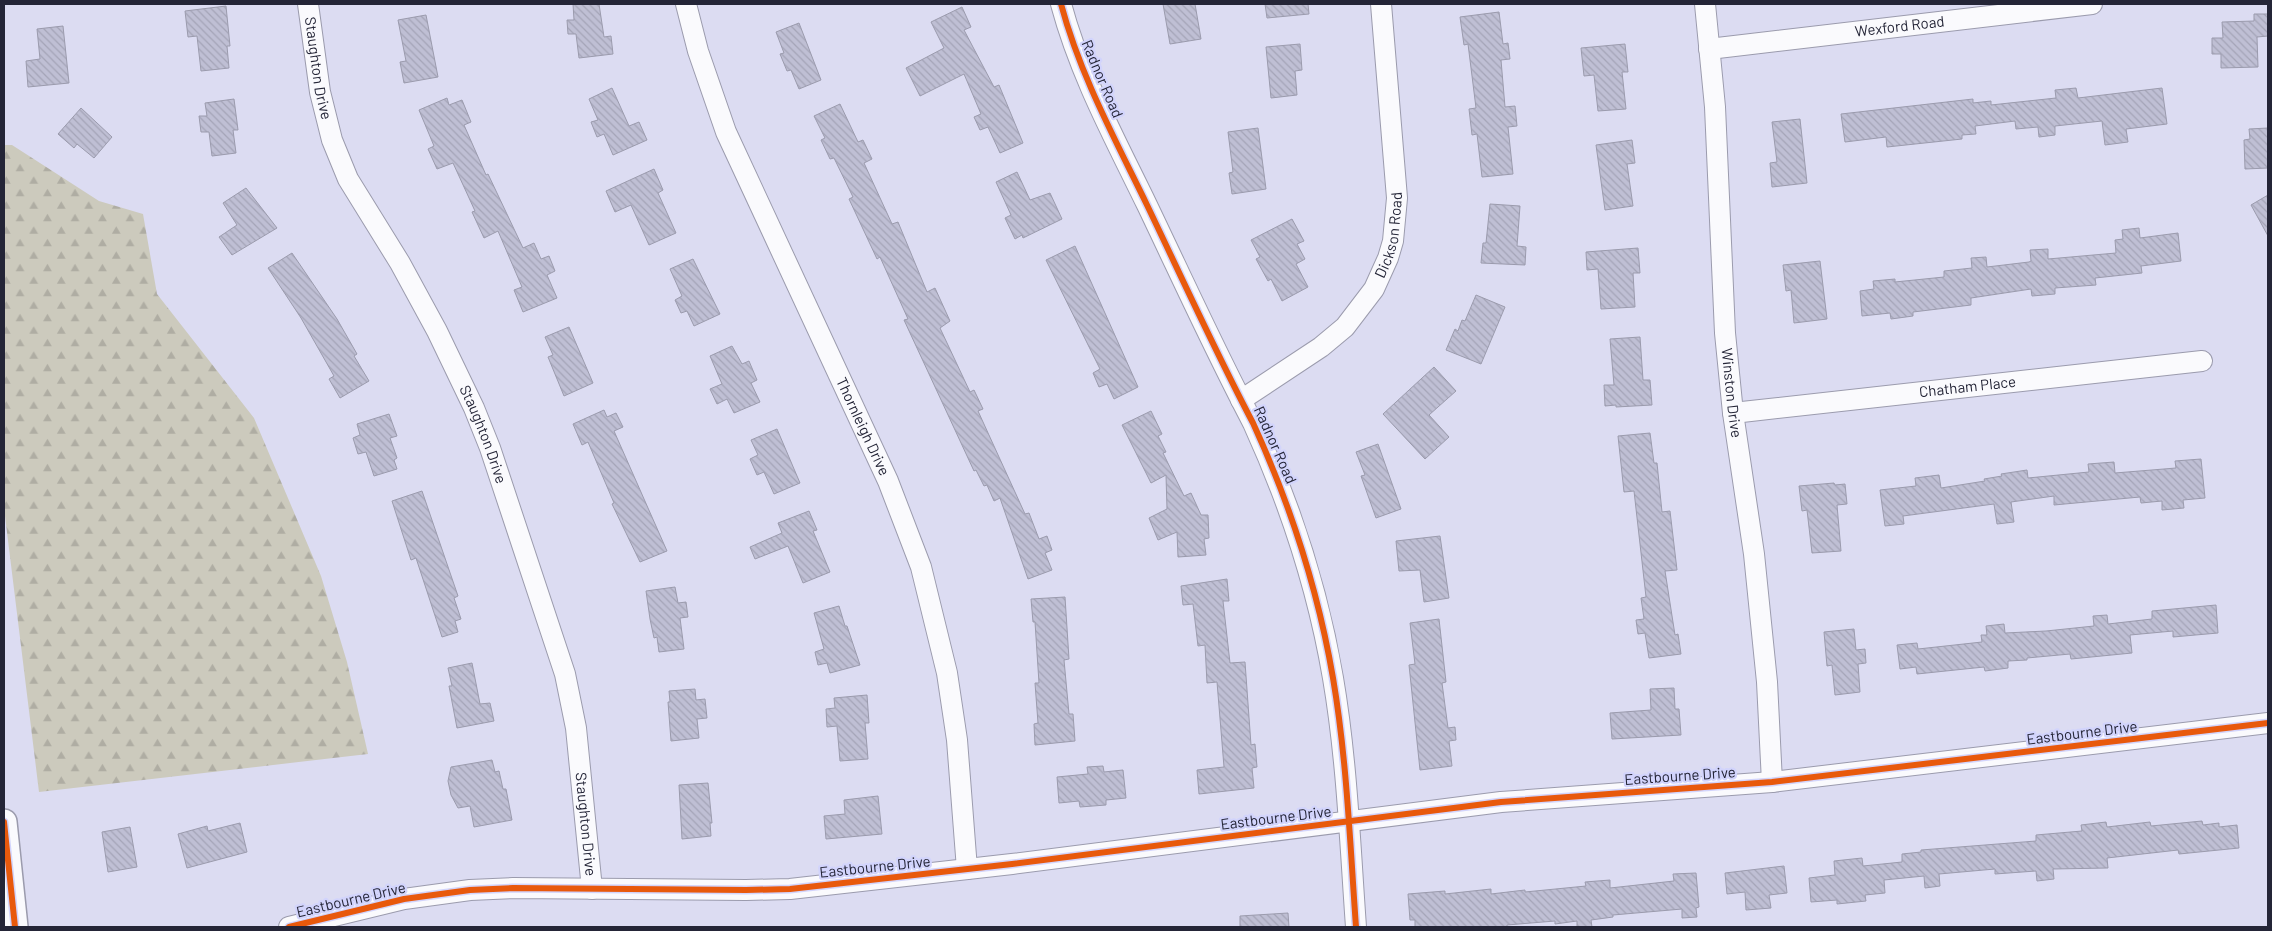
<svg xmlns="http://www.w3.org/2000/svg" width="2272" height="931" viewBox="0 0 2272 931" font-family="Barlow,sans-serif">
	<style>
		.forest { fill: url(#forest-firs) }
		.building { fill: url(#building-back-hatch); stroke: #9b9bad }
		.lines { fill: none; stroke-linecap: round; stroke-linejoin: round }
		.minor-casing { stroke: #9b9bad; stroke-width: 22 }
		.major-casing { stroke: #9b9bad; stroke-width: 28 }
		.minor { stroke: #fafafd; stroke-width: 20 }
		.major { stroke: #fafafd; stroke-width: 25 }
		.cycleway-casing { stroke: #d2d4fc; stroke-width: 9 }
		.cycleway { stroke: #e8590c; stroke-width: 6 }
		.labels { text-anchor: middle; stroke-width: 4.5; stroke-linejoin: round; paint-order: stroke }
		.street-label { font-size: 15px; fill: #242537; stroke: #d2d4fc }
	</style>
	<defs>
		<pattern id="forest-firs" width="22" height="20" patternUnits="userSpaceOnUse" patternTransform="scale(1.25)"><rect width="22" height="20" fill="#cccabd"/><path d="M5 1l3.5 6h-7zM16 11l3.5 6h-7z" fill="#afada3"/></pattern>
		<pattern id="building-back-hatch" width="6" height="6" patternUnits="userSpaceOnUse" patternTransform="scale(1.25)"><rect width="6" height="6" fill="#bfbfd4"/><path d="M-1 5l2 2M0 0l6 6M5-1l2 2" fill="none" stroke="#a4a4b7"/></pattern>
	</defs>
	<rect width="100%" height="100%" fill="#dcdcf2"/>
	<!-- forest -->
	<path class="forest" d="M4,145H12L99,201L143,214L157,294L254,418L321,576L347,662L368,754L39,792L4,508Z"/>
	<!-- building -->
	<path class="building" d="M573,4H599L604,37L611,36L613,54L579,58L576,34H568L567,20H574Z
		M1163,4H1195L1201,39L1170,44Z
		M1265,4H1308L1309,14L1267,18Z
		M226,6L230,46H227L229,68L201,71L197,36L188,37L185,11Z
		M962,7L971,27L964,30L994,87L999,85L1023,143L1000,153L988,127L980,130L974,117L981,114L964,74L920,96L906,68L944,48L931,22Z
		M1499,12L1503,44L1508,43L1510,59L1501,60L1505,107L1515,106L1517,126L1508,127L1513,174L1482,177L1477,134L1472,135L1469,109L1476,108L1468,44L1464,45L1460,17Z
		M2254,14H2268V36L2257,37L2258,67L2221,68V54H2212V38H2223L2222,22L2254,21Z
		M426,15L438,77L404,83L400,62L406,61L398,20Z
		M799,23L821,80L799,89L791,70L787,71L780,54L784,53L776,32Z
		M63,26L69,83L28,87L26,61L40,59L37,29Z
		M1300,44L1302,70L1295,71L1297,95L1271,98L1266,47Z
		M1625,44L1628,72H1622L1626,109L1598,111L1594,75L1584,76L1581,48Z
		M612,88L629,126L639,122L647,140L613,155L604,134L597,137L591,122L598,120L589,99Z
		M2076,88L2078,98L2162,88L2167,124L2126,129L2128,142L2105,145L2102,121L2055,126V135L2039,137L2038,127L2016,129L2015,121L1975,126L1976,134L1962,135V139L1887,147L1886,137L1845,142L1841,114L1973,99V103L1991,101V105L2056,98L2055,90Z
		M447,98L449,105L462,100L471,122L464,125L486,175L488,174L523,248L534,243L541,259L549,256L555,271L547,275L557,298L523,312L514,290L522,287L498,231L484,238L472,212L475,211L453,163L437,169L428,149L434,146L419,110Z
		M234,99L238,130H233L236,153L212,156L209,132H201L199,116H207L205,103Z
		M840,104L858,142L863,140L872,159L864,163L892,224L898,222L927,292L935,288L950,321L940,328L970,392L974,390L983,409L978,411L1025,514L1029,513L1039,539L1047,536L1052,550L1045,553L1052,570L1028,579L1000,498L994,501L987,485L984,486L976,470L974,471L904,320L908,319L880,257L877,259L849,199L853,197L834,158L830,159L821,140L825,138L814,116Z
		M81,108L112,137L94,158L77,144L74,148L58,134Z
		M1800,119L1807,183L1772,187L1770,163L1777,162L1772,122Z
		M1258,128L1266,189L1232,194L1229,173L1233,172L1228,132Z
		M2268,128V168L2245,169L2244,140L2250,139L2249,129Z
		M1632,140L1635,163L1627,164L1633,206L1605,210L1596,145Z
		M654,169L663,190L658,193L676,233L649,245L631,205L615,212L606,191Z
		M1017,172L1030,200L1050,193L1062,219L1023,238L1022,235L1015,239L1005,218L1011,215L996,182Z
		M246,188L277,228L232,255L219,237L237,225L223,203Z
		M2268,195V236L2251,205Z
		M1490,204L1520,206L1517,246L1526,247L1525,265L1481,263L1483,243H1486Z
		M1292,219L1304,241L1297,244L1305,259L1296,264L1308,287L1282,301L1271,279L1268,281L1256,259L1260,257L1251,240Z
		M2139,228L2140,238L2178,233L2181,261L2141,266L2142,273L2095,278L2096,285L2055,288V294L2032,296L2031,289L1971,298V305L1913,312V316L1891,319L1890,313L1862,316L1860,291L1874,289L1873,281L1895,279V282L1944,277V271L1972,268L1971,258L1986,257L1987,267L2029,262L2031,261L2030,250L2048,249V259L2116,253L2115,240L2123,239L2122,230Z
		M1075,246L1138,387L1114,399L1107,384L1099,387L1093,373L1100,369L1046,260Z
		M1638,248L1640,273H1633L1635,307L1601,309L1598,269L1587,270L1586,252Z
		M292,253L337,319L357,354L354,356L369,381L340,398L329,379L334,376L301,318L268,268Z
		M693,259L720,314L694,326L687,311L681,313L675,300L682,296L670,269Z
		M1820,261L1827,319L1794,323L1791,290L1786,291L1783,265Z
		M1476,295L1505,307L1481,364L1446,350L1455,329L1458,331L1462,320L1465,321Z
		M569,327L593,383L564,396L548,357L553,355L545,337Z
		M1640,337L1643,380H1650L1652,405L1616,407V405L1605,406L1604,385H1614L1610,339Z
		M732,346L742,364L749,361L757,380L751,383L760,402L734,413L727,399L717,404L710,389L722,384L710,356Z
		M1434,367L1456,391L1429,415L1449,437L1425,459L1383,414Z
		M604,410L607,417L616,413L623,427L614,431L667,551L640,562L612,504L614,503L588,442L582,445L573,424Z
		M1151,411L1162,434L1158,436L1166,452L1163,453L1184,496L1191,493L1201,515H1208L1209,538L1204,539L1206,555L1178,557L1177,532L1158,540L1149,518L1167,509L1166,475L1151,483L1122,425Z
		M389,414L397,436L390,438L397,458L394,460L397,469L374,476L366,452L358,454L353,438L360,435L357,424Z
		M777,429L800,483L774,494L764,472L757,475L750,459L758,455L751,440Z
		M1650,433L1654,463H1657L1662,512L1670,511L1677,570L1665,571L1675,635L1678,634L1681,654L1649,658L1645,633L1638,634L1636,620L1644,619L1641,598L1646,597L1634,491L1624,492L1618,436Z
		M1378,444L1401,509L1376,518L1361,476L1365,475L1356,452Z
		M2201,459L2205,498L2183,500L2184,508L2162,510V501L2141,503L2140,497L2054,505V496L2011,502L2014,522L1997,524L1994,504L1903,516L1904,524L1885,526L1880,490L1916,486L1915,478L1939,475L1941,488L1985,481L1984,479L2002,476L2001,474L2027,470L2028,478L2089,472L2088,464L2114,462L2115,473L2176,468L2175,461Z
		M1834,483L1835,485L1845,484L1847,504L1837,505L1841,551L1812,553L1807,510L1802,511L1799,486Z
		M422,491L458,596L454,598L461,619L455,621L458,632L442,637L416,558L411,560L392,501Z
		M809,511L817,530L813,531L830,572L803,583L788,546L755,559L750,547L782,533L778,523Z
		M1440,536L1449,598L1424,602L1420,570L1399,571L1396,541Z
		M1227,579L1229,601H1223L1230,663L1245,662L1251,745L1255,744L1257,767L1252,768L1254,788L1199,794L1197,770L1224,767L1217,682L1207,683L1205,645L1198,646L1193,604L1183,605L1181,586Z
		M675,587L678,603L686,602L688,617L680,618L684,649L659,652L657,637L654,638L650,619L646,591Z
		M1065,597L1069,659L1064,660L1069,714H1073L1075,741L1035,745L1034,724L1038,723L1035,683H1039L1035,622H1033L1031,599Z
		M2216,605L2218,633L2173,637V631L2130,635L2132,653L2071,659L2070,654L2027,658V660L2008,661V668L1985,671L1984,667L1917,674L1916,667L1900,669L1897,645L1917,643L1918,649L1982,642L1981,635H1987L1986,626L2004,624L2005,633L2046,631L2094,626L2093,616L2107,615L2108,624L2152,619V611Z
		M839,606L845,626H847L860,665L830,673L827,663L818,665L815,652L824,649L814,613Z
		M1439,619L1446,682L1442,683L1448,728L1455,727L1456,740L1449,741L1452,766L1420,770L1409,665L1415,664L1410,623Z
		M1854,629L1856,650L1865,649L1866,663L1858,664L1860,692L1835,695L1832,665L1827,666L1824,632Z
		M472,663L480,704L490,703L494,721L457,728L449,686H452L448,668Z
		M1674,688L1675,709H1679L1681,735L1612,739L1610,713L1651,710L1650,689Z
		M695,689L696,700L705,699L707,718L697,719L699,738L671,741L668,702H670L669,691Z
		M867,695L869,723H865L868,759L840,761L837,726L827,727L826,709L835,708L834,698Z
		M492,760L495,772L499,771L503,789H506L512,820L474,827L470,806L458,808L451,795L448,781L451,767Z
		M1103,766L1104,772L1123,770L1126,798L1106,800V805L1080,807L1079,801L1059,803L1057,777L1088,774L1087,767Z
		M708,783L712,823H710L711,836L682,839L679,785Z
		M878,796L882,834L826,839L824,816L845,814L844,800Z
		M2202,821L2203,825L2219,823V827L2237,825L2239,848L2179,854L2178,850L2107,858L2108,868L2053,869L2054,879L2037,881L2036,871L1995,874V869L1939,874L1940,886L1925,888L1924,876L1884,880L1885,893L1865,895L1866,901L1837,904V900L1811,902L1809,878L1835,875L1834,861L1862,858L1863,866L1902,862V854L1921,852V850L2036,841V835L2082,831L2081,825L2106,822L2107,827L2150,822L2151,826Z
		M240,823L247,852L187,868L178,834L207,826L208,831Z
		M130,827L137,867L108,872L102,832Z
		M1784,866L1787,893L1769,895L1771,908L1746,910L1745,892L1727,894L1725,873Z
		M1696,873L1699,907L1696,908L1697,917L1682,918V909L1613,915V917L1591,920L1592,927H1577V921L1555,924V921L1507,925V927H1415V920H1410L1408,894L1445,891V894L1491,889V894L1525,890V892L1586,886L1585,882L1610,880V888L1674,881L1673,874Z
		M1288,913L1289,927H1240V916Z"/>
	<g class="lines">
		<defs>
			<g id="minor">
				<path id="s1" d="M308,4L320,92L332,140L348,179L400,263L437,331L474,408L490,448L565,674L576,728L592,889"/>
				<path id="s2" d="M686,4L698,51L726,132L888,481L921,567L947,673L957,740L967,869"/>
				<path d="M1061,4C1080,75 1115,139 1147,205C1182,278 1215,351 1253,423C1290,504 1318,590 1333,678C1347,760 1350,844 1356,927"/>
				<path id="s3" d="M1705,4L1715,107L1725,333L1733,413L1754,554L1767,682L1772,782"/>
				<path id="s4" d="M1709,49L2092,4"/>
				<path id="s5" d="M1241,400L1321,347L1345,327L1374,289L1388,258L1393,241L1397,198L1381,4"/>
				<path id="s6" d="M1733,413L2202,361"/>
				<path d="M289,927L404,899L470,890L513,888L746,890L790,889L1012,864L1501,802L1772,782L2268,723"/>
			</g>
			<path id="major" d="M4,822L15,927"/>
		</defs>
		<!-- minor casing -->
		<use href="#minor" class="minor-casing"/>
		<!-- major casing -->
		<use href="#major" class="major-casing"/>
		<!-- minor -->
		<use href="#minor" class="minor"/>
		<!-- major -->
		<use href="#major" class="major"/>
		<defs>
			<path id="cycleway" d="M1061,4C1080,75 1115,139 1147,205C1182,278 1215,351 1253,423C1290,504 1318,590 1333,678C1347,760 1350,844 1356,927
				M4,822L15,927
				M289,927L404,899L470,890L513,888L746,890L790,889L1012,864L1501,802L1772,782L2268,723"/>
		</defs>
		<!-- cycleway casing -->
		<use href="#cycleway" class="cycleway-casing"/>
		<!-- cycleway -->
		<use href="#cycleway" class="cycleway"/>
	</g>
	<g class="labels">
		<!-- street labels -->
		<g class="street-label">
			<text dy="5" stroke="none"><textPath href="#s4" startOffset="192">Wexford Road</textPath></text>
			<text dy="5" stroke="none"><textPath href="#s1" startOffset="65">Staughton Drive</textPath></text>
			<text transform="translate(1102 79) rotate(67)" y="5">Radnor Road</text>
			<text dy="5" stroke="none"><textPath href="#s5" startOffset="232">Dickson Road</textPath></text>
			<text dy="5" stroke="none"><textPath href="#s6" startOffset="236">Chatham Place</textPath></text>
			<text dy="5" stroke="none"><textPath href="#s3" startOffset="390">Winston Drive</textPath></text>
			<text dy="5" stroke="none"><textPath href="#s2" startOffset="459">Thornleigh Drive</textPath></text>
			<text dy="5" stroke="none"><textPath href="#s1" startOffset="470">Staughton Drive</textPath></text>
			<text transform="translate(1275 445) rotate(66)" y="5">Radnor Road</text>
			<text transform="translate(2082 733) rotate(-7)" y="5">Eastbourne Drive</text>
			<text transform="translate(1680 776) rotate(-4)" y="5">Eastbourne Drive</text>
			<text transform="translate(1276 818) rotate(-7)" y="5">Eastbourne Drive</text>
			<text dy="5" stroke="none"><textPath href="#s1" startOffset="875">Staughton Drive</textPath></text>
			<text transform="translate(875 867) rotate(-6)" y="5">Eastbourne Drive</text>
			<text transform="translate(351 900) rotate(-13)" y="5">Eastbourne Drive</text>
		</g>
	</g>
	<!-- border -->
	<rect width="2272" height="931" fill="none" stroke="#242537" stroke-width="10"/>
</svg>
